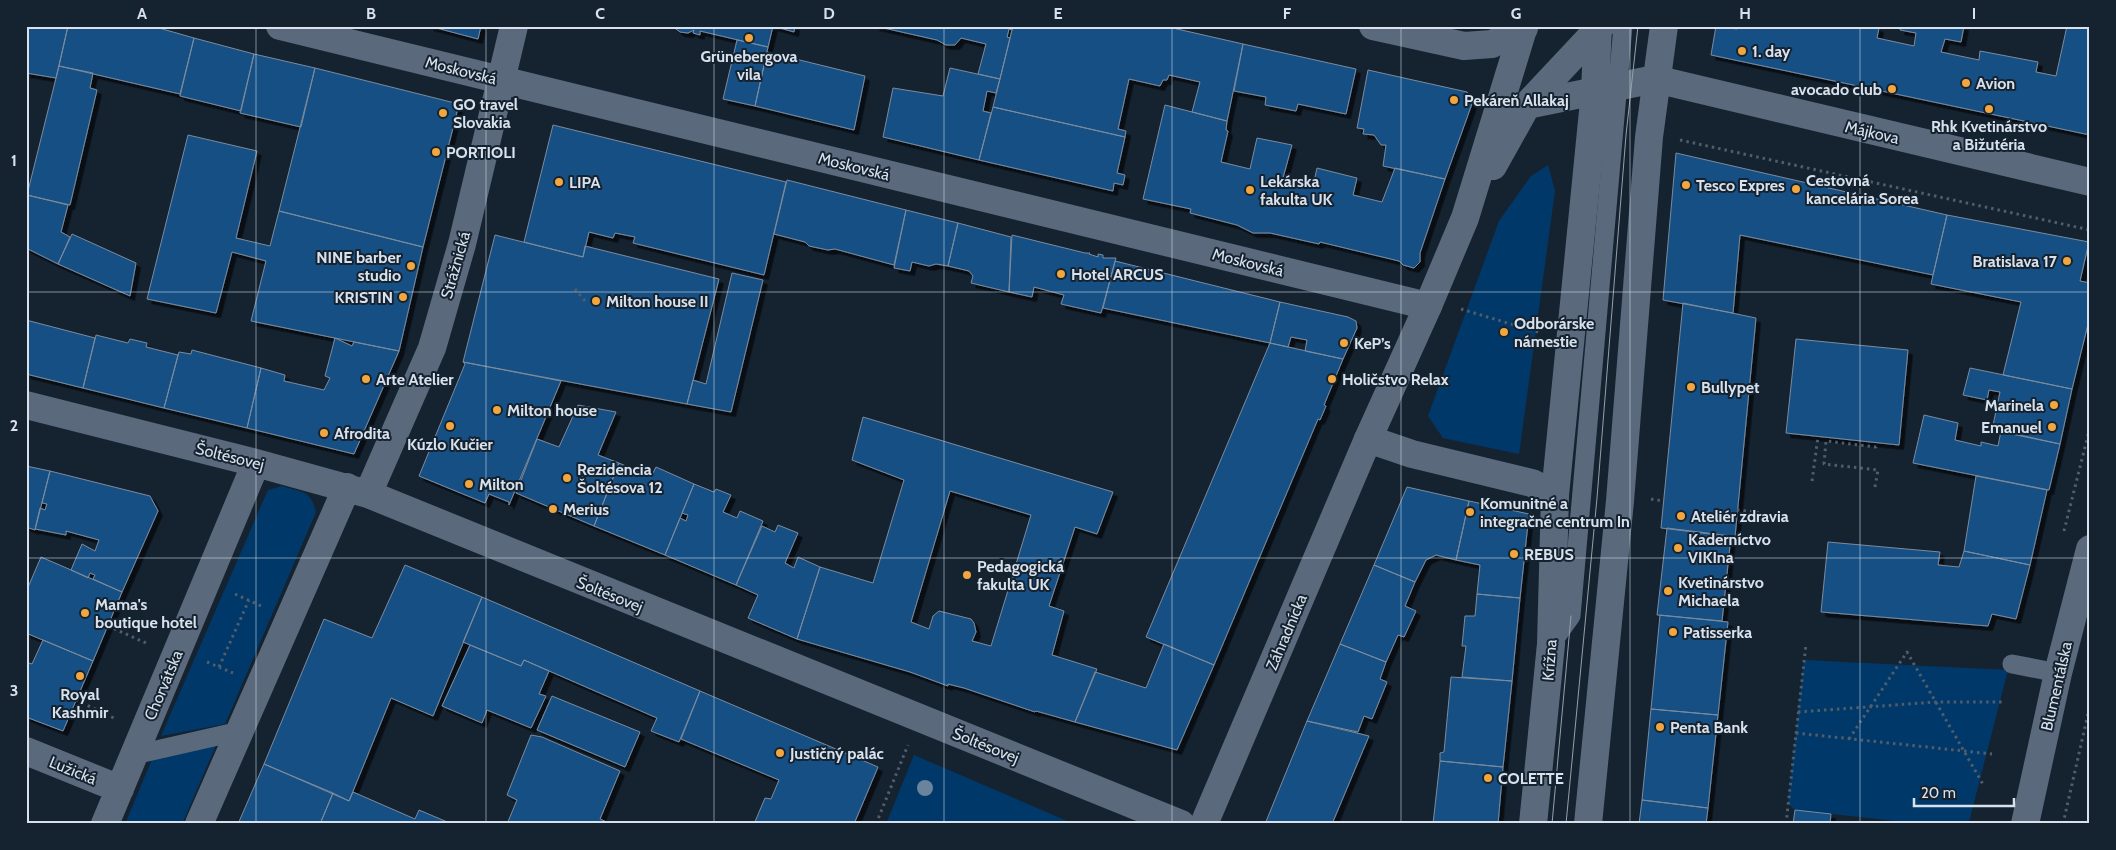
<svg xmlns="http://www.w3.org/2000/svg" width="2116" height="850" viewBox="0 0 2116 850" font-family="Cabin,sans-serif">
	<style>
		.green { fill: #003969 }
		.building { fill: #195083; stroke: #7a8b9e; fill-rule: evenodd; filter: url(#shadow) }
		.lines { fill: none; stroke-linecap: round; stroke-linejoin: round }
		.path { stroke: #515d6a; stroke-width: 3; stroke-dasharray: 2.5 4; stroke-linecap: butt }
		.service { stroke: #5a6a7c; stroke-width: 19 }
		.minor { stroke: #5a6a7c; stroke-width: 28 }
		.tertiary { stroke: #5a6a7c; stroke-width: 28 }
		.tram { stroke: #96a0ac; stroke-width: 1 }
		.tree { fill: #6b849e }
		.grid { fill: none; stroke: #d8e1ec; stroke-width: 1; stroke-opacity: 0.55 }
		.poi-dot { fill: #f1a63f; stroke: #152331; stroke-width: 2 }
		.labels { text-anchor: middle; stroke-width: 4; stroke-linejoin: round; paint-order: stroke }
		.poi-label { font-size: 16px; font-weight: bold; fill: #d8e1ec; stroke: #152331; text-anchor: start }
		.street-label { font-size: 16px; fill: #d8e1ec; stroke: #152331 }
		.neatline { fill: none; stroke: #d8e1ec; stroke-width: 2 }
		.grid-label { font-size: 16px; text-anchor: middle; font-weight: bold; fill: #d8e1ec }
	</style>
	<defs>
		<filter id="shadow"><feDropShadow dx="4.5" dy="4.5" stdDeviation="0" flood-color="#0009"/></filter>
	</defs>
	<rect width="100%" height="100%" fill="#152331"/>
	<!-- green -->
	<path class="green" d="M1548,165L1555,191L1519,454L1443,438L1428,416L1499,221L1531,176Z
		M282,486C301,492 311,490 316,512L225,724L161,736L268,490Z
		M1804,660L2008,670L1969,822L1924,824L1795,810L1788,803Z
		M216,745L182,824H125L153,757Z
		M914,755L1074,824H886Z"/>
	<!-- building -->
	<path class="building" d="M26,26H68L56,78L26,73Z
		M68,26H152L194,38L180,94L59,66Z
		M429,26H481L478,39Z
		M672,26H773L768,47L700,31V35L693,33L694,30L688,33L680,32Z
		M773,26H795L794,32Z
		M875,26H1013L1012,30L1009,29L1007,37L1010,38L1000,79L978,74L986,44L961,38L955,45H946L937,40Z
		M1013,26H1164L1243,44L1227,121L1192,112L1200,82L1169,75L1167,80H1163L1160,86L1129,79L1118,129L1126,131L1125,137L993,107Z
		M1716,26L1737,29L1738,26H1872L1879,28L1877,38L1914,46L1916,33L1900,30L1901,26H1964L1961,42L1945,39L1941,52L1979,60L1980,51L2038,62L2036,72L2056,76L2067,26H2090V135L1711,55Z
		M194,38L254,54L241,111L180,96Z
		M737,40L768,47L755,106L723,99Z
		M1243,44L1356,69L1346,114L1298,104L1296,111L1265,105L1266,97L1234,91Z
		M767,52L865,76L854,130L755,106Z
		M254,54L315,68L301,127L240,113Z
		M59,66L93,73L90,88L97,90L70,205L27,195Z
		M315,68L455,103L458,108L423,247L279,211Z
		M950,68L1000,79L996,93L987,91L983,111L991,113L979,160L883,137L893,88L943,96Z
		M1368,70L1467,92L1473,101L1445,179L1383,166L1386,145H1381L1374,135L1363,134L1364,129L1357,128Z
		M1165,105L1227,121L1226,130L1228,131L1221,162L1250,169L1257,138L1292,145L1283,178L1313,186L1317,168L1357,178L1353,195L1382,202L1395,168L1445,179L1420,253V262L1414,268L1403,265L1399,261L1320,242L1319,244L1270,233H1253L1237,225L1190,213L1191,209L1143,199Z
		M993,107L1125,137L1117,173L1125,175L1123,185L1114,183L1113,191L979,160Z
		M553,125L786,182L764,275L633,243L635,237L615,233L613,238L589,232L583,257L524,242Z
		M188,135L257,151L236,238L270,246L279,211L423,247L399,351L251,321L266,261L232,252L216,313L147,299Z
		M1676,153L1947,215L1933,275L1740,235L1733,313L1663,300Z
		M787,180L906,210L894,265L835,249L828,250L809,246L805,242L774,234Z
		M27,195L68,205L61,232L70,237L58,264L26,248Z
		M906,210L958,223L948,266L936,264L929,266L912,262L910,271L894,268Z
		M1947,215L2089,242L2080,281L2090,283V316L2072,389L2003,375L2021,302L1931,284Z
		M958,223L1011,237L1009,292L971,283L973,276L969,271L948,266Z
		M72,234L136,263L130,296L58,264Z
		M495,235L583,257L585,246L719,279L687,404L463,362Z
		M1012,235L1085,253H1090L1089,254L1098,257V254L1103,255V258H1116L1101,313L1061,304L1064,295L1034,287L1032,297L1009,292Z
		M1115,261L1280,302L1270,343L1103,308Z
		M732,273L763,280L731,412L687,404L693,380L706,384Z
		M1280,302L1348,317L1356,321L1357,328L1343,359L1305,351L1307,340L1291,337L1288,347L1270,343Z
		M1683,303L1756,318L1735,537L1661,528Z
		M26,320L95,338L83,388L26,374Z
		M96,335L128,343L130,339L147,343L146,347L178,355L164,408L83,388Z
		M335,338L352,346L354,342L399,351L354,454L247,428L261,368L285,375L284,381L324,390L330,378L325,376Z
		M1796,339L1908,350L1899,445L1786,433Z
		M1270,343L1343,359L1324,405L1326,406L1320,420L1318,419L1214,665L1146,637Z
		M192,350L261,368L247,428L164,408L179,352L191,354Z
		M463,362L561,381L509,505V502L489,494L485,503L419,476L465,364Z
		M1970,368L2072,389L2060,444L1992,430L2000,392L1989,390L1987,400L1963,395Z
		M578,405L616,412L598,455L619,463L594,526L516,493L537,439L559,447Z
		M1924,415L1958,423L1955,440L1981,446V442L1998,446L2001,431L2060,444L2049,490L1913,463Z
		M863,417L1113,492L1097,534L1075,527L1049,606L1064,611L1052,655L1097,669L1075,722L1036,711L1035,712L964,688L948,684V686L910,672L797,639L820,567L873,583L904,480L852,460ZM950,491L1031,515L991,646L972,641L976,632L974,623L971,619L939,611L933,616L929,629L911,622Z
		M619,463L651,477L656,467L694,484L665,555L594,526Z
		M26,466L50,471L35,530L26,527Z
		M50,471L150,496L158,511L122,592L93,579L95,575L90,573L88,578L71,570L82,544L95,551L99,540L66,531V535L35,529L40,508L45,510L47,504L42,503Z
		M1976,476L2047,490L2030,565L1964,551Z
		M694,484L714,492L716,489L731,495L723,512L737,518L740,511L763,521L736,585L665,555L680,518L686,521L688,515L682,513Z
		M1407,487L1469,501L1456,560L1436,555L1426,560L1415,582L1374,565Z
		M1469,501L1529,514L1520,598L1477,594L1480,565L1456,560Z
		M778,525L798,533L785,563L794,568L798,557L820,567L797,639L748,618L758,595L736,585L762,526L775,532Z
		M1667,528L1731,536L1722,621L1657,615Z
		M1828,542L1940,552L1938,565L1959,567L1964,551L2030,565L2016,619L1992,614L1988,626L1821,612Z
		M41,557L122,592L93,661L26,633V592Z
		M405,565L482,597L433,716L391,698L349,801L264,764L324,619L372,638Z
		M1374,565L1415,582L1405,606L1416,611L1404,637L1398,635L1386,662L1340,644Z
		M1477,594L1520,598L1512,681L1462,677L1466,646H1462L1465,616H1475Z
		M482,597L700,691L679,742L651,731L657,718L524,660L521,666L463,642Z
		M1660,615L1728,622L1718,715L1651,709Z
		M43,640L93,661L63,731L26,717V662L32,664Z
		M1164,644L1214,665L1177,750L1075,722L1095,672L1146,688Z
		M1340,644L1386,662L1380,679L1387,682L1372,719L1364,716L1358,732L1307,721Z
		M470,645L521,666L524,660L549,671L539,694L546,696L531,728L487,710L482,723L442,706Z
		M1451,677L1512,681L1503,767L1440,761V753L1444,752Z
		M700,691L878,767L854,824H754L765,798L771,799L779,780L681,739Z
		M552,696L640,732L625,767L537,730Z
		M1651,709L1718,715L1708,808L1642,800Z
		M1307,721L1369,736L1332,824H1265Z
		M531,735L542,737L620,771L600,819L611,824H507L517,800L507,795Z
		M1440,761L1503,767L1498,824H1433Z
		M264,764L333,793L320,824H238Z
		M353,792L415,819L419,810L452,824H320L333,793L349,801Z
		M1642,800L1708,808L1706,824H1639Z
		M1795,810L1831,814L1830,824H1793Z"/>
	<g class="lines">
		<!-- path -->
		<path class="path" d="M1680,140L2090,230
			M575,289L585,301
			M1461,309L1541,333
			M1812,481L1818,437
			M1875,487L1878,470L1824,464L1826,441L1876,447L1877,443
			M1651,499L1663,501
			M1737,510L1763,513
			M2064,531L2090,427
			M235,594L261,606
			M108,626L146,643
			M207,662L233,673
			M219,667L249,600
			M76,700L116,719
			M1798,712L1936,702H2003
			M1796,733L1992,754
			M1849,739L1907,652L1984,786
			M876,824L908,745
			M1786,824L1806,644
			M2063,824L2090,705"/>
		<!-- service -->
		<path class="service" d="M1551,644L1571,616L1623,26
			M2012,664L2058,673
			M134,755L240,731"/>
		<!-- minor -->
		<path class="minor" d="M280,26L1428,306
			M1373,26L1464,46L1492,44L1524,28
			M1655,79L2090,182
			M26,405L256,463L368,494L1181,824
			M1368,439L1412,454L1532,483L1555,495
			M368,494L432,348L462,244L514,26
			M26,751L120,789
			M105,824L256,463
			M199,824L347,487
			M2025,824L2058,673L2090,549"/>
		<!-- tertiary -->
		<path class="tertiary" d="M1527,105L1655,79
			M1493,166L1527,105L1601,26
			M1204,824L1368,439L1428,306L1465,218L1524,26
			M1533,824L1551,644L1555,495L1595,91L1598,26
			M1588,824L1620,501L1649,137L1664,26"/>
		<!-- tram -->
		<path class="tram" d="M1552,824L1571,616
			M1566,824L1597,498L1626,135L1638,26"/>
	</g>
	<!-- trees -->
	<circle class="tree" cx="925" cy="788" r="8"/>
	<!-- grid -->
	<path class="grid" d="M256,26V824M486,26V824M714,26V824M944,26V824M1172,26V824M1401,26V824M1630,26V824M1860,26V824M26,292H2090M26,558H2090"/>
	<!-- markers -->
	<g class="poi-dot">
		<circle cx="749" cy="38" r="5"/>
		<circle cx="1742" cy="51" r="5"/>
		<circle cx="1966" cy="83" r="5"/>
		<circle cx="1892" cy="89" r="5"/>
		<circle cx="1454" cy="100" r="5"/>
		<circle cx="1989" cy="109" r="5"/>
		<circle cx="443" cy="113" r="5"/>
		<circle cx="436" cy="152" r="5"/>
		<circle cx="559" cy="182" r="5"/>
		<circle cx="1686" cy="185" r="5"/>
		<circle cx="1796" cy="189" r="5"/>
		<circle cx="1250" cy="190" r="5"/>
		<circle cx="2067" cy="261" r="5"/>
		<circle cx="411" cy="266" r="5"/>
		<circle cx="1061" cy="274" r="5"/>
		<circle cx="403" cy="297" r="5"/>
		<circle cx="596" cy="301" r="5"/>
		<circle cx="1504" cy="332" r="5"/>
		<circle cx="1344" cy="343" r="5"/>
		<circle cx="366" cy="379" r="5"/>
		<circle cx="1332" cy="379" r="5"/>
		<circle cx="1691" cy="387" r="5"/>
		<circle cx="2054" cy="405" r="5"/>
		<circle cx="497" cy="410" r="5"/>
		<circle cx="450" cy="426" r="5"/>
		<circle cx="2052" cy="427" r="5"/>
		<circle cx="324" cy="433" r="5"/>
		<circle cx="567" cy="478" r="5"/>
		<circle cx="469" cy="484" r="5"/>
		<circle cx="553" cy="509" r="5"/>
		<circle cx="1470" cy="512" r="5"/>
		<circle cx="1681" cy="516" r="5"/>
		<circle cx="1678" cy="548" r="5"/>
		<circle cx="1514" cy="554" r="5"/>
		<circle cx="967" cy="575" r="5"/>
		<circle cx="1668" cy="591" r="5"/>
		<circle cx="85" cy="613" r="5"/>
		<circle cx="1673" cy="632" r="5"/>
		<circle cx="80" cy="676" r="5"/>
		<circle cx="1660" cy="727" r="5"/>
		<circle cx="780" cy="753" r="5"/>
		<circle cx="1488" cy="778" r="5"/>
	</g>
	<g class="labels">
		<!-- poi labels -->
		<g class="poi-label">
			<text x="1752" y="57">1. day</text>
			<text x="749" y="62" text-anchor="middle">Grünebergova<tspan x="749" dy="18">vila</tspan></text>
			<text x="1976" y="89">Avion</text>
			<text x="1882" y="95" text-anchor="end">avocado club</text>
			<text x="1464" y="106">Pekáreň Allakaj</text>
			<text x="453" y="110">GO travel<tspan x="453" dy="18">Slovakia</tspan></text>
			<text x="1989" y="132" text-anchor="middle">Rhk Kvetinárstvo<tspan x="1989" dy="18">a Bižutéria</tspan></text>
			<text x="446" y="158">PORTIOLI</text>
			<text x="1806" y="186">Cestovná<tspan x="1806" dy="18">kancelária Sorea</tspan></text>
			<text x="1260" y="187">Lekárska<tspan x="1260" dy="18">fakulta UK</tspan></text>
			<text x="569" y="188">LIPA</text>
			<text x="1696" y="191">Tesco Expres</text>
			<text x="401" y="263" text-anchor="end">NINE barber<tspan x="401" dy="18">studio</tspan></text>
			<text x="2057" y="267" text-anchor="end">Bratislava 17</text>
			<text x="1071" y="280">Hotel ARCUS</text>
			<text x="393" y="303" text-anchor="end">KRISTIN</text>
			<text x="606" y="307">Milton house II</text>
			<text x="1514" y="329">Odborárske<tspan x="1514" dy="18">námestie</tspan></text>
			<text x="1354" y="349">KeP’s</text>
			<text x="376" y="385">Arte Atelier</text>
			<text x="1342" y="385">Holičstvo Relax</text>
			<text x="1701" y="393">Bullypet</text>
			<text x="2044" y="411" text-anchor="end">Marinela</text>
			<text x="507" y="416">Milton house</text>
			<text x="2042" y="433" text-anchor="end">Emanuel</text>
			<text x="334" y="439">Afrodita</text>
			<text x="450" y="450" text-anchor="middle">Kúzlo Kučier</text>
			<text x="577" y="475">Rezidencia<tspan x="577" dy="18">Šoltésova 12</tspan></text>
			<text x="479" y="490">Milton</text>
			<text x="1480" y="509">Komunitné a<tspan x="1480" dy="18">integračné centrum In</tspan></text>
			<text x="563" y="515">Merius</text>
			<text x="1691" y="522">Ateliér zdravia</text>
			<text x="1688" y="545">Kaderníctvo<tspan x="1688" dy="18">VIKIna</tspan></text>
			<text x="1524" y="560">REBUS</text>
			<text x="977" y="572">Pedagogická<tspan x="977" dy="18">fakulta UK</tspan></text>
			<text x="1678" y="588">Kvetinárstvo<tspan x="1678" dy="18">Michaela</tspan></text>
			<text x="95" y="610">Mama's<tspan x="95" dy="18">boutique hotel</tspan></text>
			<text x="1683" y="638">Patisserka</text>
			<text x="80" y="700" text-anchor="middle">Royal<tspan x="80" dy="18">Kashmir</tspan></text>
			<text x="1670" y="733">Penta Bank</text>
			<text x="790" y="759">Justičný palác</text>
			<text x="1498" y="784">COLETTE</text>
		</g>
		<!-- street labels -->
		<g class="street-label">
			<text transform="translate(461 70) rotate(14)" y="6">Moskovská</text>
			<text transform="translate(1872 132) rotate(13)" y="6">Májkova</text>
			<text transform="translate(854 166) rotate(14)" y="6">Moskovská</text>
			<text transform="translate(1248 262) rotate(14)" y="6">Moskovská</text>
			<text transform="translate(455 265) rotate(-74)" y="6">Strážnická</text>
			<text transform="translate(230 456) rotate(14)" y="6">Šoltésovej</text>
			<text transform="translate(610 594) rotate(22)" y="6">Šoltésovej</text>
			<text transform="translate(1286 632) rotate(-67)" y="6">Záhradnícka</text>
			<text transform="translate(1549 660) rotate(-85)" y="6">Krížna</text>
			<text transform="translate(163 685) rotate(-67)" y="6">Chorvátska</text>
			<text transform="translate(2056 686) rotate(-77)" y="6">Blumentálska</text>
			<text transform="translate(986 745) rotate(22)" y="6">Šoltésovej</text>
			<text transform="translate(73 770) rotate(22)" y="6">Lužická</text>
		</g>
	</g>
	<!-- border -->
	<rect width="2116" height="850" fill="none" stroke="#152331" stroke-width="55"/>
	<!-- scale -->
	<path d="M1914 798v8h100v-8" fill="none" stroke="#d8e1ec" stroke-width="2.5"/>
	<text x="1921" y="798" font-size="15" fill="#d8e1ec" stroke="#152331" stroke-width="4" paint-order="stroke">20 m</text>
	<rect x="28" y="28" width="2060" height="794" class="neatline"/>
	<g class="grid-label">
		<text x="142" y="19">A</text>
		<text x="371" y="19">B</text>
		<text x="600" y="19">C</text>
		<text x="829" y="19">D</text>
		<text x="1058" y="19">E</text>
		<text x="1287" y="19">F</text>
		<text x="1516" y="19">G</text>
		<text x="1745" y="19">H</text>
		<text x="1974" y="19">I</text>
		<text x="14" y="166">1</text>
		<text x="14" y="431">2</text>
		<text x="14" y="696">3</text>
	</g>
</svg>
